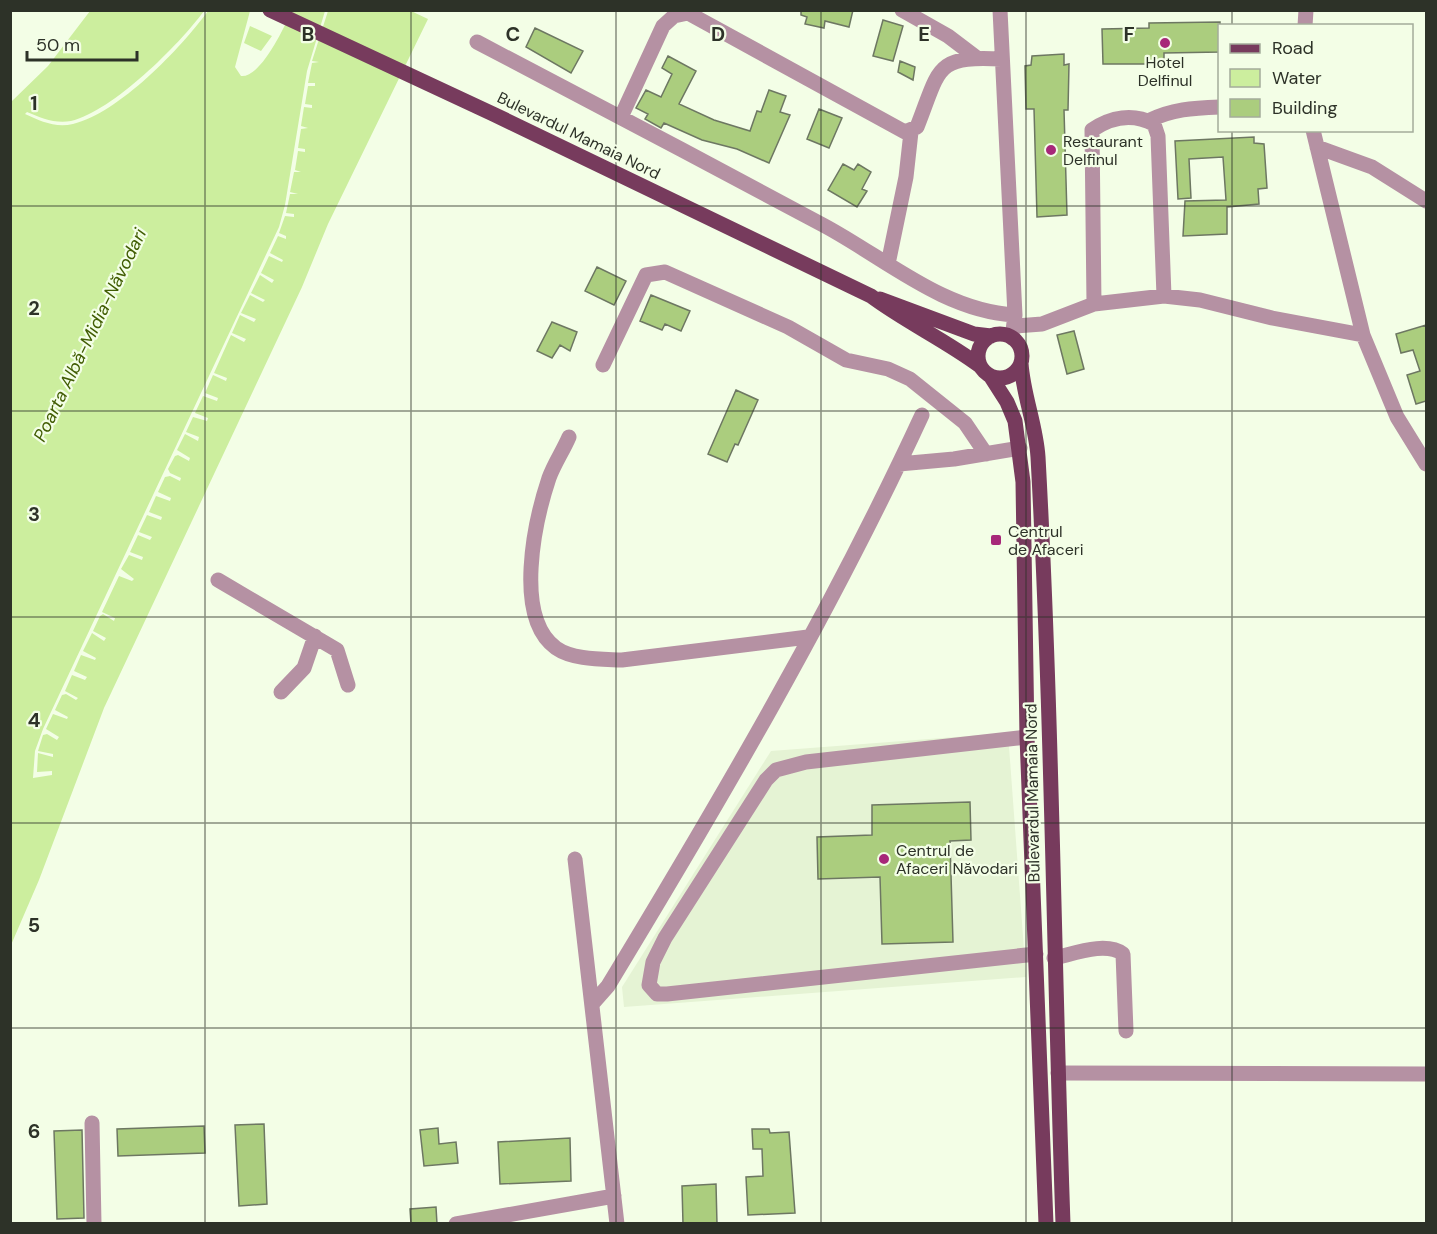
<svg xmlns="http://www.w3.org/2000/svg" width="1437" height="1234" viewBox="0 0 1437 1234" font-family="'DM Sans',sans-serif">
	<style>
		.built { fill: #e5f3d4 }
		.water { fill: #ccee9e }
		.building { fill: #abcd7e; stroke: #6d7762; stroke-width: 1.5 }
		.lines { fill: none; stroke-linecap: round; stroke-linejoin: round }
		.minor { stroke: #b591a3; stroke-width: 15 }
		.major { stroke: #773b5d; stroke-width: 15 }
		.grid { fill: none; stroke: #2d3228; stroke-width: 1.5; stroke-opacity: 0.55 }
		.poi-dot { fill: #a72879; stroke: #f3fee6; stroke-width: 2 }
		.labels { text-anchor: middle; stroke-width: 4.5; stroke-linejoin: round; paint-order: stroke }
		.poi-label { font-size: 16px; fill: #2d3228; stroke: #f3fee6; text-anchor: start }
		.street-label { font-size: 16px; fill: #2d3228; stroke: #f3fee6 }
		.water-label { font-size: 18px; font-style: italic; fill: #415d03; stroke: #f3fee6 }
		.grid-label { font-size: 20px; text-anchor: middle; font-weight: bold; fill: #2d3228; stroke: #f3fee6; stroke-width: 4.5; stroke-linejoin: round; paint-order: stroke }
	</style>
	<rect width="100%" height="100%" fill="#f3fee6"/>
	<!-- built -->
	<path class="built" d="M1008,733L1026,977L624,1007L622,987L771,751Z"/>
	<!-- water -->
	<path class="water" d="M90,11H204C179,45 113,111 71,121C55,124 41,118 27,112L25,114C40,121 55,128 73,124C119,113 181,48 208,11H250L235,67L241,76C261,78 284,27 292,11H325L307,71L285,205L279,227L43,729L35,751L33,778L52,775V771L37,772L38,753L53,757V754L38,751L43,735L47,734L57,740L59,737L46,729L53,714L67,719L68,717L55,710L62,695L66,694L76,700L78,698L65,691L72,675L85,680L87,677L74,671L81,655L95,660L96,658L83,651L92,633L104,641L106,638L93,631L100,616L103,614L114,621L115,618L102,612L119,576L132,581L134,579L121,569L129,555L142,560L143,557L130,552L138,535L150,540L152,537L139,532L147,515L161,520L162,517L149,512L156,496L170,501L171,498L158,492L165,477L170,476L180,481L181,478L170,473L168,469L175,456L178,455L189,461L190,458L177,450L185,434L198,441L199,437L186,432L193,417L207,421L208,418L195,413L203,396L217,401L218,398L205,393L213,375L226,381L227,378L214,373L231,335L244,342L246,339L232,333L240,315L254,322L256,319L241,313L250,295L263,302L265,300L251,293L260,275L272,283L274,280L261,273L269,256L282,262L283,260L270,253L278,236L286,239V236L279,233L285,216L294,217V214L286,213L290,194H298L290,192L294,172H301L295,170L298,151L305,152V149L298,148L301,129L308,128L301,126L304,107L312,108V105L305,104L308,86H315V83H308L312,63L319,62L312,61L328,11H411L428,19L328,224L302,287L104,708L39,880L11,945V102L48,66Z
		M250,26L272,36L261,51L244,43Z"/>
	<!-- building -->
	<path class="building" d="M801,10H853L849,27L825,21L824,28L805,24L807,17L801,15Z
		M883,20L903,26L893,61L873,56Z
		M1220,22V52L1164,53V64H1103L1102,29L1149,28V23Z
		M535,28L583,51L571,73L526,47Z
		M1064,54V65L1069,64L1068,110H1064L1067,215L1037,217L1034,109H1026L1025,66L1031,65L1032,56Z
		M668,56L696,71L679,104L714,120L750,131L757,111L761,112L769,90L786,96L780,112L790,115L769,163L737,149L702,140L664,123L661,128L645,119L648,114L636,108L646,90L661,97L672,74L662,68Z
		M900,61L915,67L913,80L898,72Z
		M819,109L842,118L829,148L807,139Z
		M1254,137V143L1264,144L1267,188L1258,189L1259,204L1227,207V234L1183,236L1185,201L1226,200L1223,157L1189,159L1191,198L1178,199L1175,141Z
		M843,164L854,170L858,164L871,172L862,189L867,191L857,207L828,190Z
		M597,267L626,281L614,305L585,291Z
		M651,295L690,311L681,331L665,324L662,330L640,321Z
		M552,322L577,332L570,351L560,345L552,358L537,351Z
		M1426,325V401L1416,404L1407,375L1420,371L1413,350L1401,353L1396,334Z
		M1074,331L1084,369L1067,374L1057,335Z
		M736,390L758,400L738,445L735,444L727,462L708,454Z
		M970,802L971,840L950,841L953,942L882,944L880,877L818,879L817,837L872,835V805Z
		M264,1124L267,1204L239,1206L235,1125Z
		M204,1126L205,1153L118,1156L117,1129Z
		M438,1128L439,1144L456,1142L458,1163L424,1166L420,1130Z
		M752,1129H769L770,1133L789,1132L795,1213L748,1215L746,1177L763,1176L762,1149H753Z
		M82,1130L84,1218L57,1219L54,1131Z
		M570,1138L571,1181L500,1184L498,1142Z
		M716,1184L717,1224H683L682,1186Z
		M436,1207L437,1224H411L410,1209Z"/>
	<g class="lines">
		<!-- minor -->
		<path class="minor" d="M902,10L948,36L977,58
			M1000,10L1015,315L1012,338
			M1305,26L1306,10
			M477,42C593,103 708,163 823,225C885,258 943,311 1015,315
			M621,117L663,26L674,16L688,13L905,132L917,127C940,69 934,55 1002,59
			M1148,121C1172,109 1193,108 1220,107
			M1313,130L1363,335L1397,417L1426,464
			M1317,147L1372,167L1426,201
			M888,264L906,177L911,132
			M1094,304L1092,130C1111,117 1133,113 1154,124L1158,136L1164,296
			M1015,326L1042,324L1094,304L1164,296L1200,300L1272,318L1363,335
			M603,365L646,275L665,272L788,327L846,360L888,369L910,379L965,423L986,454
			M569,437C563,451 554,464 549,478C535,520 513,617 556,648C573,660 602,659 622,660L808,637
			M899,464L954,459L1020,448
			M218,580L337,650L348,685
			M281,692L304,668L315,636
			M1027,737L806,762L776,770L766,780L665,938L653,962L649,985L657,994H667L1036,954
			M575,859L617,1224
			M1054,958C1073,954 1106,941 1123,954L1126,1031
			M593,1003L608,986C720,801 831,612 922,415
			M1058,1073L1426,1074
			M92,1123L94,1224
			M456,1224L614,1196"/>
		<!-- major -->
		<path class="major" d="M270,10L493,114L871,296C906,322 945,340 980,366
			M880,299L974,334L991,336
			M978 356a22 22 0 1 1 44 0a22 22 0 1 1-44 0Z
			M1021,363C1023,395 1036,425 1038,457C1052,712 1054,968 1063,1224
			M991,377L1007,402L1015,421L1023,482L1027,737L1046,1224"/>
	</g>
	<!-- grid -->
	<path class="grid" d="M205,10V1224M411,10V1224M616,10V1224M821,10V1224M1026,10V1224M1232,10V26M1232,130V1224M10,206H1426M10,411H1426M10,617H1426M10,823H1426M10,1028H1426"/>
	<!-- markers -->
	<g class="poi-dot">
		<circle cx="1165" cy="43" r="6"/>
		<circle cx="1051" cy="150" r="6"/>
		<rect x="990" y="534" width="12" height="12" rx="3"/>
		<circle cx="884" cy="859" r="6"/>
	</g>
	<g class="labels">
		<!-- poi labels -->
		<g class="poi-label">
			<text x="1165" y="68" text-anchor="middle">Hotel<tspan x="1165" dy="18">Delfinul</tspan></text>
			<text x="1063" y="147">Restaurant<tspan x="1063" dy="18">Delfinul</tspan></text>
			<text x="1008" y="537">Centrul<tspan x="1008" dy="18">de Afaceri</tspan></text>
			<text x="896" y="856">Centrul de<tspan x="896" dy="18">Afaceri Năvodari</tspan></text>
		</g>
		<!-- street labels -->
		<g class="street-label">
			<text transform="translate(579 135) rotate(26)" y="6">Bulevardul Mamaia Nord</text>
			<text transform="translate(1032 793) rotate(-91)" y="6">Bulevardul Mamaia Nord</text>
		</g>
		<!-- water labels -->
		<g class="water-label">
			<text transform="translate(90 335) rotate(-64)" y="6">Poarta Albă-Midia-Năvodari</text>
		</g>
	</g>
	<g class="grid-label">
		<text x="308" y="41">B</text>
		<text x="513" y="41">C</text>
		<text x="718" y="41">D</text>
		<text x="924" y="41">E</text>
		<text x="1129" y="41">F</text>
		<text x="34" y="110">1</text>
		<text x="34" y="315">2</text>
		<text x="34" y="521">3</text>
		<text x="34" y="727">4</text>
		<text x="34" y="932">5</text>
		<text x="34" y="1138">6</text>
	</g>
	<!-- border -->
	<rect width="1437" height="1234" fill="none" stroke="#2d3228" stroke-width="24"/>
	<!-- legend -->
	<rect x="1218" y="24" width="195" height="108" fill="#f3fee6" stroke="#a4ac9a" stroke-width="1.5"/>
	<rect x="1230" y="44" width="30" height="9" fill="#773b5d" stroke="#a4ac9a" stroke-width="1.5"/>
	<text x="1272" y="54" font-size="18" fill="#2d3228">Road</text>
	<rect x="1230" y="69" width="30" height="18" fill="#ccee9e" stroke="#a4ac9a" stroke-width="1.5"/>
	<text x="1272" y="84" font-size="18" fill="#2d3228">Water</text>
	<rect x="1230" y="99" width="30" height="18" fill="#abcd7e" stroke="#a4ac9a" stroke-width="1.5"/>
	<text x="1272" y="114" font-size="18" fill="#2d3228">Building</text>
	<!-- scale -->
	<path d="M27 51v9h110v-9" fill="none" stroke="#2d3228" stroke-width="3"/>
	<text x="36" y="51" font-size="18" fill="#2d3228" stroke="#f3fee6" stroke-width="4.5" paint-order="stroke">50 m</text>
</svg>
